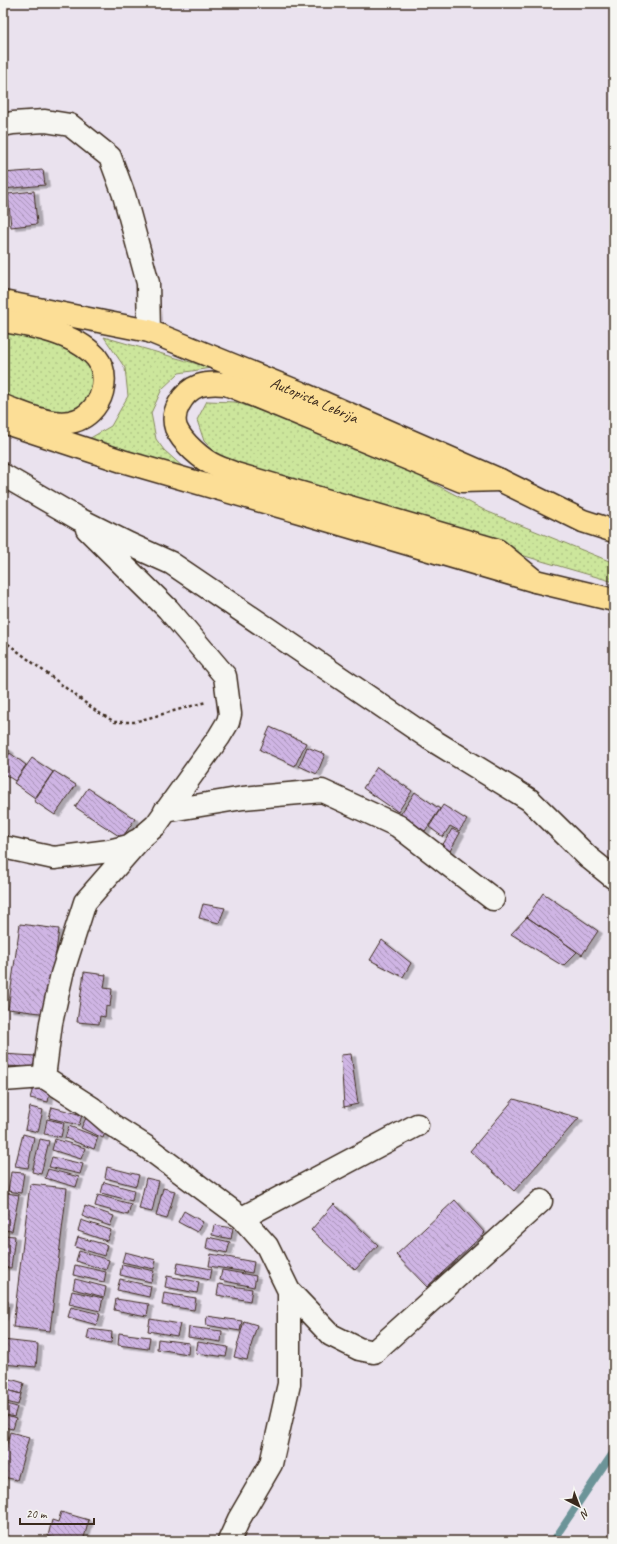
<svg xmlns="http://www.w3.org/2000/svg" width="617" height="1544" viewBox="0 0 617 1544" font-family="Caveat,sans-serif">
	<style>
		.green { fill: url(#green-dots); stroke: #84885d }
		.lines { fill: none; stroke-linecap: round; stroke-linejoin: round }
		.stream { stroke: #6c9498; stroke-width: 7 }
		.building { fill: url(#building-back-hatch); stroke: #3b2a1e; filter: url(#shadow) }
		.street-casing { stroke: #3b2a1e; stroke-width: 25 }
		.highway-casing { stroke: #3b2a1e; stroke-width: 25 }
		.path { stroke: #3b2a1e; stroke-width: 2.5; stroke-dasharray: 3 3; stroke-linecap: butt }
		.street { stroke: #f6f6f2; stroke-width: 22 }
		.highway { stroke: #fcde96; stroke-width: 22 }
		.labels { text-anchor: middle; stroke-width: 3; stroke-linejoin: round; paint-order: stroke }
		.street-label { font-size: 16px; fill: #3b2a1e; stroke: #f6f6f2 }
	</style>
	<defs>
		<pattern id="green-dots" width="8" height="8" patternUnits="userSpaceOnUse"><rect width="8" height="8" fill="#cce69c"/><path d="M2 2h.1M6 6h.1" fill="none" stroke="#b0c586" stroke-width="1.8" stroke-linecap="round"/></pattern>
		<pattern id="building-back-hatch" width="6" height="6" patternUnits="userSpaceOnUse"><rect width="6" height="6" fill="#cfb5e4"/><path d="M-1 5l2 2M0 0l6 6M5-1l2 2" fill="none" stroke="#a993b8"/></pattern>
		<filter id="shadow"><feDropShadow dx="4.5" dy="2.5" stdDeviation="0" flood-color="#0004"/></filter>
	</defs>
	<rect width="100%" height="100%" fill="#eae2ee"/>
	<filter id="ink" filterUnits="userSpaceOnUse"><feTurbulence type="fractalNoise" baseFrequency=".025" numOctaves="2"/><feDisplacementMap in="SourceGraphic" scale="8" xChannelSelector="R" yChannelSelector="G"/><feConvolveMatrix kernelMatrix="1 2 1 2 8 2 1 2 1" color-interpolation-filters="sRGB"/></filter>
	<g filter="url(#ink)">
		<!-- green -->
		<path class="green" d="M3,332L36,338L76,353L96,373L92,399L79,408L61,417L3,400Z
			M104,337L211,368L179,373L162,389L151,413L156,439L164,450L184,468L87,440L111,426L128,396L125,368Z
			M207,401L235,402L305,426L414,473L486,511L614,563V582L528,557L222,460L204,441L197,420Z"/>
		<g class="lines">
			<!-- stream -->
			<path class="stream" d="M553,1541L614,1451"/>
		</g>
		<!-- building -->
		<path class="building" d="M43,170L45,185L3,189V173Z
			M34,191L37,224L11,227L8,194Z
			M270,727L306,743L295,766L260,750Z
			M3,746L10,751L3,761Z
			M307,747L325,754L317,774L299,766Z
			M10,753L26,765L15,781L3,773V764Z
			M32,758L53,772L35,798L14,783Z
			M377,767L412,791L398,812L363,788Z
			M54,771L76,785L55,815L34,801Z
			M88,788L135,819L122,838L75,807Z
			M415,792L440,809L425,831L400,815Z
			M443,805L467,820L459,831L450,826L443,837L429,827Z
			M452,829L460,833L450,851L442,846Z
			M543,893L598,931L582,955L527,917Z
			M203,904L225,908L219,923L199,918Z
			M527,917L552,934L577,952L563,966L511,934Z
			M20,924L59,929L48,1014L8,1009Z
			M382,940L411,963L403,977L370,960Z
			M84,972L106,975L104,988L112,989L110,1007L106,1006L105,1017L100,1016L99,1024L77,1022Z
			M3,1054L35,1056L34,1067L3,1066Z
			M351,1054L358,1104L344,1107L341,1055Z
			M33,1088L50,1091L48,1102L30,1098Z
			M514,1099L579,1118L514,1191L470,1151Z
			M30,1107L43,1110L38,1132L25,1129Z
			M52,1107L82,1115L79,1125L49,1118Z
			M86,1118L107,1128L103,1138L81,1128Z
			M47,1119L64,1123L61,1137L44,1134Z
			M69,1126L98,1137L94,1149L65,1138Z
			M23,1134L34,1137L28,1168L15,1166Z
			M40,1139L49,1141L41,1174L32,1172Z
			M55,1139L85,1148L81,1159L52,1150Z
			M52,1157L83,1164L80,1174L49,1167Z
			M107,1167L139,1175L136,1186L105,1178Z
			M48,1169L79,1177L76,1187L45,1178Z
			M11,1172L24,1173L21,1193L8,1191Z
			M146,1178L159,1181L152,1212L139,1209Z
			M104,1182L134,1190L132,1201L101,1193Z
			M30,1184L67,1188L50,1331L13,1327Z
			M163,1188L175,1191L167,1219L156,1216Z
			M7,1193L19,1195L12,1231L3,1230V1217Z
			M98,1195L131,1204L128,1215L95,1206Z
			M455,1200L485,1233L427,1287L396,1255Z
			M334,1204L378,1245L355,1270L311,1230Z
			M85,1206L114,1216L110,1226L82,1216Z
			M184,1211L203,1222L197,1232L178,1222Z
			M81,1220L111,1230L107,1241L78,1231Z
			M214,1225L233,1228L231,1239L212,1235Z
			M3,1235L15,1236L11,1268L3,1267Z
			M78,1237L107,1245L104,1256L75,1247Z
			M208,1237L230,1242L227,1253L206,1248Z
			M79,1251L109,1260L106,1270L76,1261Z
			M125,1252L156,1260L154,1269L122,1262Z
			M211,1254L254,1262L252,1273L209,1266Z
			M178,1263L212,1269L210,1280L176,1273Z
			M122,1264L154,1271L151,1282L120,1275Z
			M75,1265L106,1272L104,1282L73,1275Z
			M222,1270L256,1276L254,1287L220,1280Z
			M167,1276L199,1282L197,1293L165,1287Z
			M75,1279L106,1287L104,1297L73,1289Z
			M120,1279L151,1286L149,1297L117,1290Z
			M219,1284L252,1289L250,1301L217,1295Z
			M72,1291L103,1298L100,1311L69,1304Z
			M164,1293L196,1298L194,1310L162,1305Z
			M116,1299L149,1304L147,1316L114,1310Z
			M3,1300L8,1301L3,1318Z
			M71,1307L100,1314L97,1325L68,1317Z
			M207,1316L242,1321L240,1331L206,1325Z
			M150,1319L180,1324L177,1336L148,1331Z
			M244,1321L257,1325L247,1360L234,1357Z
			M189,1327L222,1331L221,1342L188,1337Z
			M89,1329L112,1332L111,1343L87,1339Z
			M119,1333L150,1337L148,1349L118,1345Z
			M158,1339L189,1343L188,1354L157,1349Z
			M3,1340L38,1344L36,1367L3,1364Z
			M198,1342L228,1347L226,1357L196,1353Z
			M7,1378L24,1383L21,1394L4,1389Z
			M3,1389L21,1394L18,1405L3,1401Z
			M3,1403L17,1407L14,1417L3,1414Z
			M3,1415L16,1419L13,1429L3,1427Z
			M10,1432L29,1437L17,1480L3,1477V1460Z
			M61,1512L89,1520L83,1541H65L48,1536L52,1520L58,1522Z"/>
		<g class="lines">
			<defs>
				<path id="street" d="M3,125L13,123L45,121L70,125L110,157L124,195L148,283L149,331
					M3,475L79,519L129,544L171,563L429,738L530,800L588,857L614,878
					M165,811L243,798L322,791L398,826L493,899
					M3,847L54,858L109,851L129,846L136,841
					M44,1077L51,1023L62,974L85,902L141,838L156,825L219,737L228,722L230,714L225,676L168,609L87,529
					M3,1080L44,1077L92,1108L112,1125L148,1148L242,1218L267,1246L289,1291L331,1335L359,1349L374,1352L541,1201
					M242,1218L417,1125
					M229,1541L239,1519L271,1464L289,1384V1291"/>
				<g id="highway">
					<path id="s1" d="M3,302L149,331L301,393L500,480L583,521L614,531"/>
					<path d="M3,321C33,326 74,333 96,357C104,367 105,380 102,392C100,400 96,406 90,412C66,435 29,415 3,406"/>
					<path d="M3,422L122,461L296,511L535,581L614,600"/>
					<path d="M500,480L462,481L226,384C205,382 190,384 179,404C175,411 173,419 176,428C182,442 202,460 216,466C222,469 229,471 236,474L497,550L535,581"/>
				</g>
			</defs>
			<!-- street casing -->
			<use href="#street" class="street-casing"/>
			<!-- highway casing -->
			<use href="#highway" class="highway-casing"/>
			<!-- path -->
			<path class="path" d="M3,640L96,711L115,722H134L206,702"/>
			<!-- street -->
			<use href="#street" class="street"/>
			<!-- highway -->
			<use href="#highway" class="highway"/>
		</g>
	</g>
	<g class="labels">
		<!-- street labels -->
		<g class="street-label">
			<text dy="6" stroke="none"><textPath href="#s1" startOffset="328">Autopista Lebrija</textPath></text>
		</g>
	</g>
	<!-- margin -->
	<rect width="617" height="1544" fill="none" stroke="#f6f6f2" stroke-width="16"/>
	<rect x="8" y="8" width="601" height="1528" fill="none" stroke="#3b2a1e" stroke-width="1.5" filter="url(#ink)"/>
	<!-- north arrow -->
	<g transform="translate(579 1506) rotate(138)" stroke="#f6f6f2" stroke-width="3" paint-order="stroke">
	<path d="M0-3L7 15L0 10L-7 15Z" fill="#3b2a1e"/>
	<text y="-6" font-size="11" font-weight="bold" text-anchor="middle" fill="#3b2a1e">N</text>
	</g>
	<!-- scale -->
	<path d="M20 1518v6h74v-6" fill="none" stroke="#3b2a1e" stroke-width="2"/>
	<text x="26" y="1518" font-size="12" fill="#3b2a1e" stroke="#f6f6f2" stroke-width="3" paint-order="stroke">20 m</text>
</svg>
